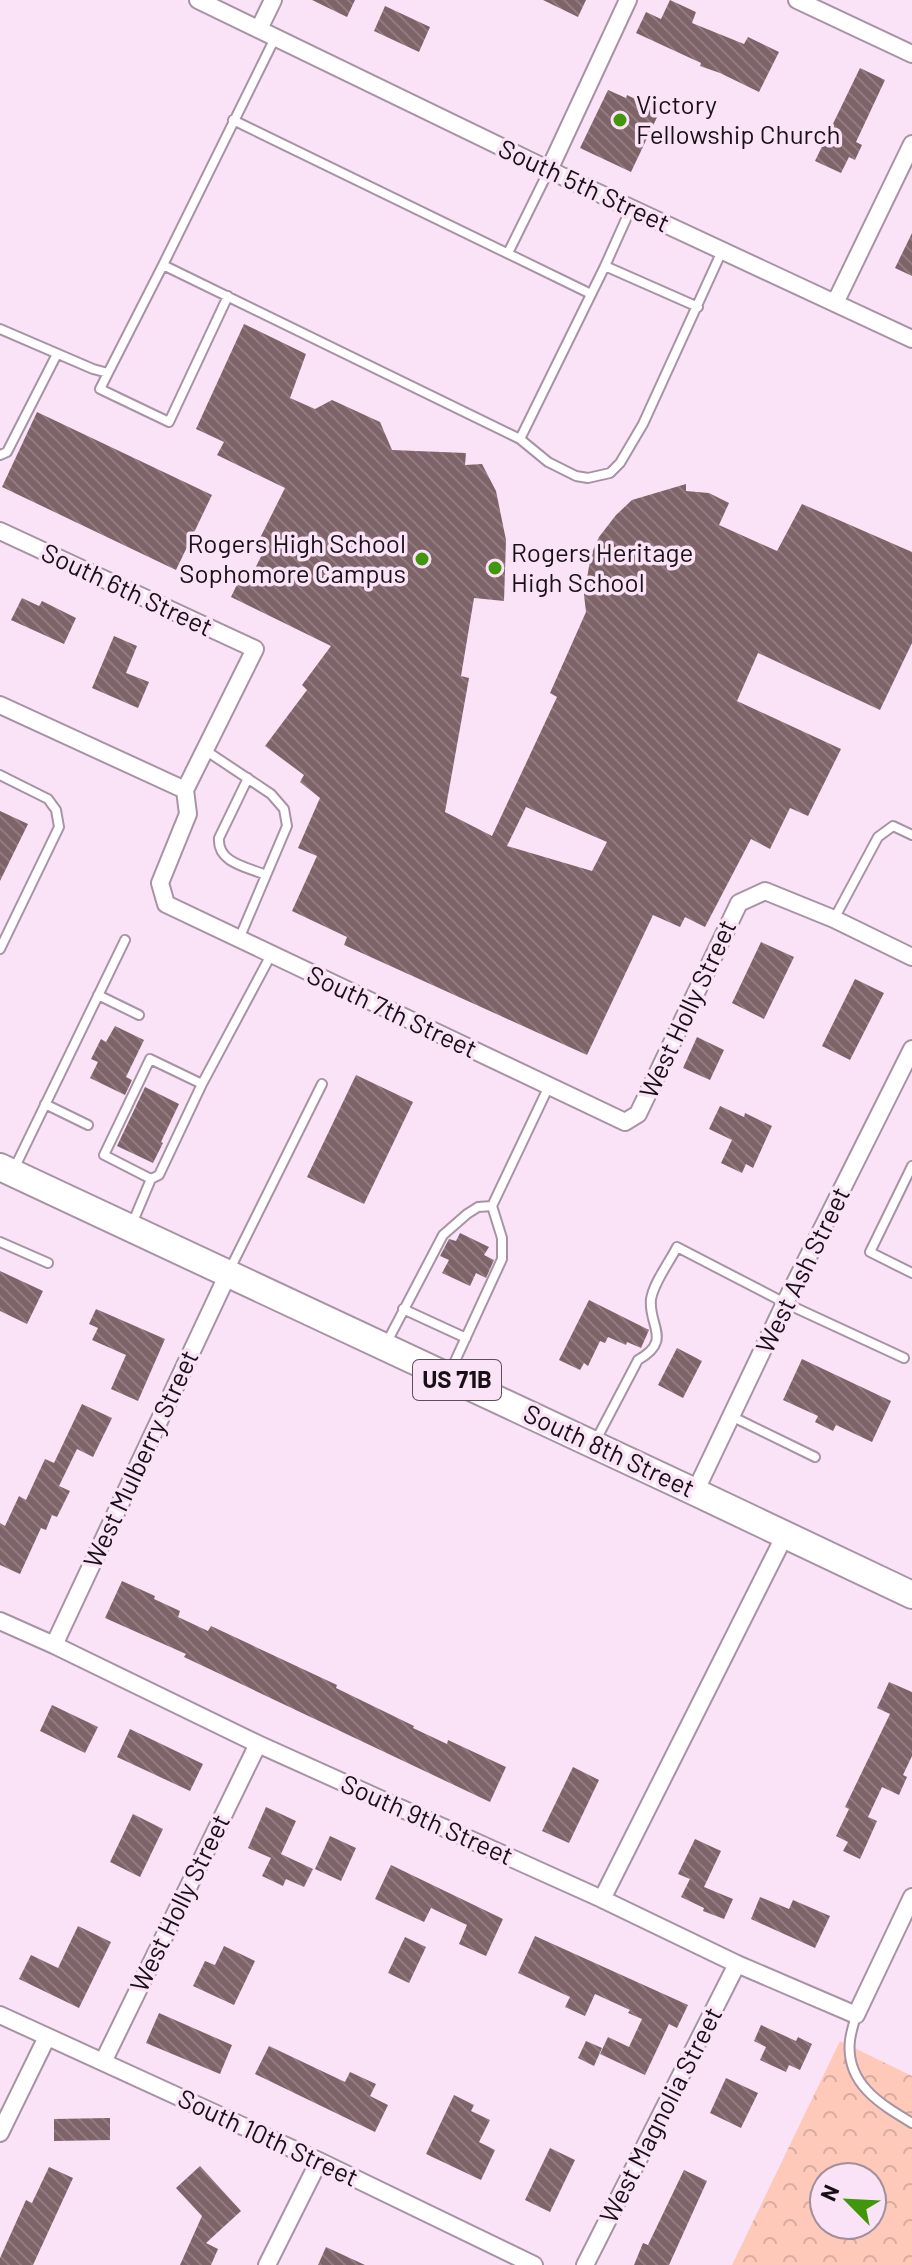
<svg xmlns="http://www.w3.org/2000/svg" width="912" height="2265" viewBox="0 0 912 2265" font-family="Barlow,sans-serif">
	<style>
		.park { fill: url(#park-crowns); fill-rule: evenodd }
		.building { fill: url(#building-back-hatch); fill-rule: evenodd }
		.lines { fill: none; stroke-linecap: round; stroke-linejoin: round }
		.service-casing { stroke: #a893a5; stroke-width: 12 }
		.minor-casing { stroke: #a893a5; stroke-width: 20 }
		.primary-casing { stroke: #a893a5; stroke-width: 30 }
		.service { stroke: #fff; stroke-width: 8 }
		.minor { stroke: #fff; stroke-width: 16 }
		.primary { stroke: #fff; stroke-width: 26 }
		.poi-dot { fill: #40970c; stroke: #fae3f6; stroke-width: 3 }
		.labels { text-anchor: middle; stroke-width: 7; stroke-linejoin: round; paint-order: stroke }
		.shield { fill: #fae3f6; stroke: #5c4f59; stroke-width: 2 }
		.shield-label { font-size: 24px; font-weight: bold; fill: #181016 }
		.poi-label { font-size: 26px; fill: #181016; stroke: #fae3f6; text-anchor: start }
		.street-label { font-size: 26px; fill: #181016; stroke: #fae3f6 }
	</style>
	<defs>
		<pattern id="park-crowns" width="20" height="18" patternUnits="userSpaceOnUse" patternTransform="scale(2)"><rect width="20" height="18" fill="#fec9b8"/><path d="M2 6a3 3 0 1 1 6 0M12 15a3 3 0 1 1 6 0" fill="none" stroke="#d9ac9d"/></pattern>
		<pattern id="building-back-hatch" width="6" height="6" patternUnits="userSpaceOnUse" patternTransform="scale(2)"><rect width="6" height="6" fill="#7e6368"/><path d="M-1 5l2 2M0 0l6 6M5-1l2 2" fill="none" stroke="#907c80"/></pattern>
	</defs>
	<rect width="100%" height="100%" fill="#fae3f6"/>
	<!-- park -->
	<path class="park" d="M840,2041L912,2076V2265H732ZM824,2177H872V2225H824Z"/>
	<!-- building -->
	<path class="building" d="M312,0H355L347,17Z
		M543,0H586L578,17Z
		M670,0L696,12L692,23L744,44L748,37L779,52L759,92L720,73L700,66L701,63L636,33L646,12L661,19Z
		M385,6L430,27L419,52L374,31Z
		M860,68L885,80L856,142L862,145L855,160L849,157L841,173L815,161Z
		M608,90L626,98L627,95L660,111L631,172L580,148Z
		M912,233V276L895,268Z
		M244,324L306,354L290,398L315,409L332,400L380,422L392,450L466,453L465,465L482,464L496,491L506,540L504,601L474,598L461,676L469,678L445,812L492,836L557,697L550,693L586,612L584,595L591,555L599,537L616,515L632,500L686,484V491L709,493L729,503L719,525L777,551L802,504L912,552V643L880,710L758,653L737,701L841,749L808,816L790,808L770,849L751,839L705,927L685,917L680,927L653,915L587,1055L344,945L347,937L292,911L317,856L298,848L320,798L300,782L304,775L265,746L307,690L302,685L331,646L231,597L242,574L250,579L268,542L260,538L285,488L217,455L224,442L196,429ZM526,807L607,842L592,871L507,846Z
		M37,412L212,495L176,570L2,487Z
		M22,598L39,606L42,601L76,618L64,644L11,620Z
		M114,636L137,646L126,673L149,682L138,708L92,688Z
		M0,811L28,824L0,881Z
		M761,942L794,957L764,1019L732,1003Z
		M855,979L884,993L850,1060L822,1046Z
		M115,1026L144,1040L126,1077L132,1080L125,1095L90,1078L98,1062L91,1059L101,1039L106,1042Z
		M697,1037L724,1050L710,1080L683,1068Z
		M356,1075L413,1102L364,1204L307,1177Z
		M145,1087L179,1104L161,1142L163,1143L153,1163L117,1146Z
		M720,1106L744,1117L745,1113L772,1126L753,1168L746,1164L742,1173L721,1163L732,1140L709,1129Z
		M460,1233L489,1247L484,1255L494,1260L486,1278L476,1273L470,1286L442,1273L449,1260L440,1256L449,1239L456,1241Z
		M0,1271L43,1291L27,1324L0,1311Z
		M589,1300L649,1330L641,1348L627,1342L626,1345L608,1337L605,1343L600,1341L588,1366L584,1363L580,1370L559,1360Z
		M96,1309L165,1339L138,1401L111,1389L126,1355L92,1340L98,1328L89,1324Z
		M677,1348L702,1361L683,1398L658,1385Z
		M802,1359L891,1401L872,1442L836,1425L833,1431L815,1422L818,1416L783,1400Z
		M82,1404L112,1418L93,1457L77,1449L59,1486L70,1491L57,1517L52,1515L46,1530L41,1528L20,1574L0,1565V1523L5,1526L19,1496L26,1500L45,1459L54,1463Z
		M122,1581L155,1596L154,1599L180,1611L178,1617L208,1631L211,1626L337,1685L336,1688L414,1726L413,1728L447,1744L448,1740L506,1767L490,1802L184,1657L186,1654L105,1618Z
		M889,1682L912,1692V1756L903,1775L907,1777L899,1795L882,1787L868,1817L877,1821L860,1859L843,1851L848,1842L836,1836L849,1809L845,1807L890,1714L877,1708Z
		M52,1705L98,1727L85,1753L40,1731Z
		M130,1729L203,1764L190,1791L117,1757Z
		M573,1767L599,1780L569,1843L542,1831Z
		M266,1807L296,1821L281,1854L313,1869L304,1887L286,1879L283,1886L262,1876L271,1858L248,1848Z
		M133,1814L163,1829L140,1877L110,1862Z
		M330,1836L356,1848L341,1881L315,1869Z
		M695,1839L721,1851L704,1887L733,1899L724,1919L703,1911L704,1908L681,1897L690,1879L678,1874Z
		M391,1865L503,1919L486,1956L459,1944L467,1925L431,1908L424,1922L375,1899Z
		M760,1897L789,1909L793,1900L830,1916L815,1948L751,1919Z
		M78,1926L111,1942L79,2008L19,1979L31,1955L58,1968Z
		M535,1936L688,2005L677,2028L669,2024L645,2075L600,2054L608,2037L629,2047L642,2019L628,2013L630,2010L595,1994L585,2016L565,2007L570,1997L518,1973Z
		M405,1937L426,1947L409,1983L388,1973Z
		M224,1946L255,1961L234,2005L193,1986L205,1961L215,1965Z
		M159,2013L232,2045L220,2074L146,2043Z
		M761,2025L796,2041L798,2037L812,2044L800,2070L789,2065L786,2072L760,2060L766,2047L754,2041Z
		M586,2041L602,2048L594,2066L578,2058Z
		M269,2046L345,2082L350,2072L376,2084L370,2096L388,2105L375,2132L255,2074Z
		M726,2078L758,2093L741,2128L710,2113Z
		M454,2095L474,2105L471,2111L490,2120L479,2142L495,2150L481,2180L426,2154Z
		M110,2118V2140L54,2141V2119Z
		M550,2148L575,2160L550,2212L525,2200Z
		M200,2166L241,2211L206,2243L218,2249L211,2265H180L202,2216L176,2188Z
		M49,2167L73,2178L33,2265H0V2258L26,2200L32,2203Z
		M684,2170L707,2181L669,2265H634L643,2243L648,2245Z
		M326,2247L365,2265H318Z"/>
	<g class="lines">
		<defs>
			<path id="service" d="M275,38L163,265L520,439L548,462L576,476L588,478L610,473L620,463L643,424L722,251
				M233,120L591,294
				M631,208L605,266L698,307
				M508,253L549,170
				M0,329L93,369L108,373L163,265
				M108,373L100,389L169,422L228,296
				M520,439L605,266
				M0,455L7,452L57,354
				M205,750L271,794L284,809L287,826L239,939
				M0,775L48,799L56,810L59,827L0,949
				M248,778L219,838C217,863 247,867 266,875
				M834,919L878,837L893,826L912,835
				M98,995L139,1015
				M202,1084L271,955
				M45,1104L88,1125
				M912,1166L870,1252L912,1273
				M14,1169L125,940
				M132,1224L151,1179L104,1155L150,1059L202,1084L159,1175L151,1179
				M0,1242L48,1263
				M230,1269L322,1084
				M403,1309L466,1338
				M387,1342L443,1235L467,1214L478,1207L492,1206
				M450,1372L502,1259V1238L492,1206L549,1086
				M731,1416L815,1457
				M596,1440L638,1360C673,1340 648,1326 651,1299C654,1282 669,1263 677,1247L785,1303L904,1358
				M856,2015C854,2023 851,2032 850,2040C845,2083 880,2104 912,2123"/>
			<path id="minor" d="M198,0L549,170L912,339
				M797,0L912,54
				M259,29L273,0
				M549,170L628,0
				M835,303L912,144
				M0,531L255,649L185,790L188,814L160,883L166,904L625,1122L638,1114L739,903L765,891L834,919L912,957
				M0,705L185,790
				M695,1492L785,1303L912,1049
				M0,1621L54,1645L258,1744L602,1899L737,1964L856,2015L912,1897
				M54,1645L228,1274
				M602,1899L785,1535
				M0,2015L319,2161L534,2265
				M103,2062L258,1744
				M0,2133L47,2037
				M267,2265L319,2161
				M585,2265L737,1964"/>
			<path id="primary" d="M0,1167L695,1492L912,1595"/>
		</defs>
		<!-- service casing -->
		<use href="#service" class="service-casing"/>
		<!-- minor casing -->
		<use href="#minor" class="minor-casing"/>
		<!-- primary casing -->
		<use href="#primary" class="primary-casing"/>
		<!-- service -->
		<use href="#service" class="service"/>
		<!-- minor -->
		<use href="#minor" class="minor"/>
		<!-- primary -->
		<use href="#primary" class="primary"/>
	</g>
	<!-- markers -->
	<g class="poi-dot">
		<circle cx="620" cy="120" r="8"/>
		<circle cx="422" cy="559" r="8"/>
		<circle cx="495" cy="568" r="8"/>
	</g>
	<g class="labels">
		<!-- shield labels -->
		<rect class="shield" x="413" y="1360" width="88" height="40" rx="6"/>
		<g class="shield-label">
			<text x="457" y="1388">US 71B</text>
		</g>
		<!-- poi labels -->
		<g class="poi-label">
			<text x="636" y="114">Victory<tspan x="636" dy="30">Fellowship Church</tspan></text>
			<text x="406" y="553" text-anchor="end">Rogers High School<tspan x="406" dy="30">Sophomore Campus</tspan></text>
			<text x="511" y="562">Rogers Heritage<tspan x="511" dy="30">High School</tspan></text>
		</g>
		<!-- street labels -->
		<g class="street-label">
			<text transform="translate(584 186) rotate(25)" y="9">South 5th Street</text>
			<text transform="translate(127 590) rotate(25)" y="9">South 6th Street</text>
			<text transform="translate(688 1009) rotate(-65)" y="9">West Holly Street</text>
			<text transform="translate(392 1012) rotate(25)" y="9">South 7th Street</text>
			<text transform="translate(803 1270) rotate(-64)" y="9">West Ash Street</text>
			<text transform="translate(609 1451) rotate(25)" y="9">South 8th Street</text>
			<text transform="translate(141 1459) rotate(-65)" y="9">West Mulberry Street</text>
			<text transform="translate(427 1820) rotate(24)" y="9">South 9th Street</text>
			<text transform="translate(180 1903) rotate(-64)" y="9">West Holly Street</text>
			<text transform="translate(661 2115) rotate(-63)" y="9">West Magnolia Street</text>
			<text transform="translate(268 2138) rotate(25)" y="9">South 10th Street</text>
		</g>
	</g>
	<!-- north arrow -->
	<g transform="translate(848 2201) rotate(294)"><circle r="38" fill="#fae3f6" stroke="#a08f9c" stroke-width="2"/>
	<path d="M0-6L14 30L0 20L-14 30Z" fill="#40970c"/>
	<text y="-12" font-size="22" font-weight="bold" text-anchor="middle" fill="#181016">N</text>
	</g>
</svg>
